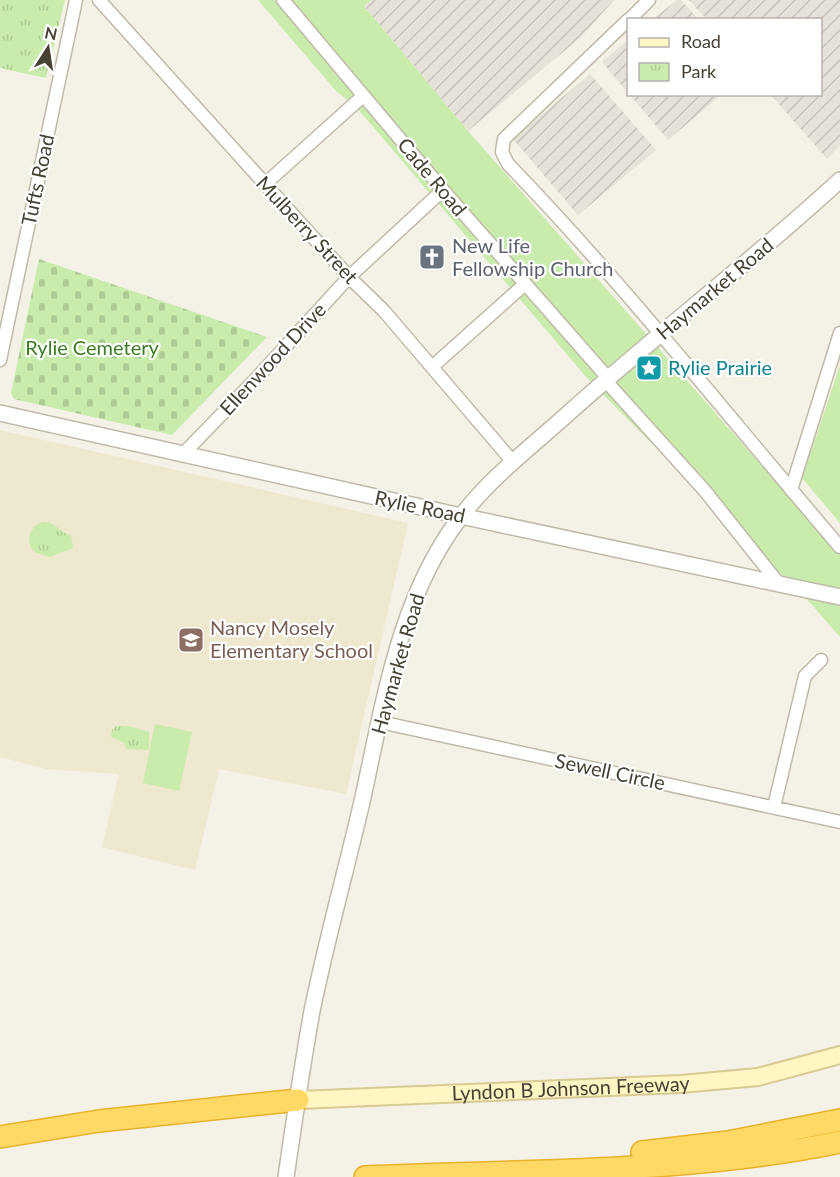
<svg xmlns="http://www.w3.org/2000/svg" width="840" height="1177" viewBox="0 0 840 1177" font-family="Lato,sans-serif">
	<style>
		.industrial { fill: url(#industrial-furrows) }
		.education { fill: #eee8ce }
		.grass { fill: #c9ebac }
		.cemetery { fill: url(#cemetery-stones) }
		.park { fill: url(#park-tufts) }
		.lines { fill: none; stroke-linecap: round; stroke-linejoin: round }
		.minor-casing { stroke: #c0baa8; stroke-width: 15 }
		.tertiary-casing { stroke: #c0baa8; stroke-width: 18 }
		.secondary-casing { stroke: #d7ca92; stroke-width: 20 }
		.motorway-casing { stroke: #e7b22d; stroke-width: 24 }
		.minor { stroke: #fff; stroke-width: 12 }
		.tertiary { stroke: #fff; stroke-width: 15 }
		.secondary { stroke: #fff6c4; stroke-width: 16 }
		.motorway { stroke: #ffd965; stroke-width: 21 }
		.labels { text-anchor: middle; stroke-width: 4.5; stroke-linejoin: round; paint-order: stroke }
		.street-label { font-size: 20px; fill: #474134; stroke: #fff }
		.worship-label { font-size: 20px; fill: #5b616d; stroke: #fff; text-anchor: start }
		.park-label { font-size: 20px; fill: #3e7c24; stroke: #fff }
		.culture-label { font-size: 20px; fill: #0d838f; stroke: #fff; text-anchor: start }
		.education-label { font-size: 20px; fill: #785e54; stroke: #fff; text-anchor: start }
	</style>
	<defs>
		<pattern id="industrial-furrows" width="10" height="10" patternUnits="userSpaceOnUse" patternTransform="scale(1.5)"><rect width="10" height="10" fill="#e6e2da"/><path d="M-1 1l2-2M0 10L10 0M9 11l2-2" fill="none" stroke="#c7c3bc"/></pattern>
		<pattern id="cemetery-stones" width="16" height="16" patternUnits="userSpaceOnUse" patternTransform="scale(1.5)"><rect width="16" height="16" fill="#c9ebac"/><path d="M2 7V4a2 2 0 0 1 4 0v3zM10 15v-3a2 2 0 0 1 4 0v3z" fill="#aecb95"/></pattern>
		<pattern id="park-tufts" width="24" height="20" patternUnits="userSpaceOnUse" patternTransform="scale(1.5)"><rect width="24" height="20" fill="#c9ebac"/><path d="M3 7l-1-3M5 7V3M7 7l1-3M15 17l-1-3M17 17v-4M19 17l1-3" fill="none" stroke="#aecb95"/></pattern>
	</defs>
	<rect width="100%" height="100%" fill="#f4f1e6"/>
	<!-- industrial -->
	<path class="industrial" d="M371,0H614L580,38L468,131L364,6Z
		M677,0H681L698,19H653Z
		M689,0H840V146L827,159L771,95L820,94V20L706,19Z
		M628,40V93L602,62Z
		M590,74L656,150L578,215L513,139Z
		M630,95H721L668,140Z"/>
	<!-- education -->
	<path class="education" d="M0,430L408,523L346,794L219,769L195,870L102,847L119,774L46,769L0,757Z"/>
	<!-- grass -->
	<path class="grass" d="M258,0H371L364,6L468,131L840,555V637L812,605L587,378L357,108L336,91Z
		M840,365V523L802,478Z
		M155,724L192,732L179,791L143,783Z"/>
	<!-- cemetery -->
	<path class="cemetery" d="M39,259L267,337L172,435L14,399L11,393Z"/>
	<!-- park -->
	<path class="park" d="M0,0H65L46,78L0,68Z
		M42,522C56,521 59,533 71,535L73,548L50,557L34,552C25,541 29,528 42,522Z
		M116,726H129L149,732V750L126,749L124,743L111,737L112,730Z"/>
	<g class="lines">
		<defs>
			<path id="minor" d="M99,0L349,277L384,311L513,462
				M283,0L443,190L608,378
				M628,20L504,139L502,152L508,164C626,286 730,419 840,547
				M629,20L649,0
				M265,184L363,96
				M0,360L76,0
				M432,367L525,284
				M605,380L705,491L779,584
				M182,455L254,381L349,277L443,190
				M791,490L840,333
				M380,722L840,822
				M774,807L805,676L821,660"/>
			<path id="tertiary" d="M0,413L461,516L840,597
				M286,1177C294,1122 302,1066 312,1011C326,942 345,874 361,806C383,709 397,601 459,519C487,481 527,450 562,419C653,337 750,263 840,180"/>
			<g id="secondary">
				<path id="s1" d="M298,1100L681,1084L758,1077L840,1055"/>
			</g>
			<path id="motorway" d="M0,1137L99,1121L298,1100
				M642,1152L728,1142L840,1120
				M365,1177C522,1170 686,1174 840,1142"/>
		</defs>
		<!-- minor casing -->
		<use href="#minor" class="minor-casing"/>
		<!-- tertiary casing -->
		<use href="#tertiary" class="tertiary-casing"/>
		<!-- secondary casing -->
		<use href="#secondary" class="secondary-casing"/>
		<!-- motorway casing -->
		<use href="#motorway" class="motorway-casing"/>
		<!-- minor -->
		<use href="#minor" class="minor"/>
		<!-- tertiary -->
		<use href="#tertiary" class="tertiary"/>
		<!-- secondary -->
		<use href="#secondary" class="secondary"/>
		<!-- motorway -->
		<use href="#motorway" class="motorway"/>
	</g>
	<!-- icons -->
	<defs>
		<symbol id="church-square" viewBox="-11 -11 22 22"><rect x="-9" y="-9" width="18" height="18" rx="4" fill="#6b7280" stroke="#fff"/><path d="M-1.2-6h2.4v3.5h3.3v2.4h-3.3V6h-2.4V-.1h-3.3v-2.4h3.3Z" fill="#fff"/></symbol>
		<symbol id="sight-square" viewBox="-11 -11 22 22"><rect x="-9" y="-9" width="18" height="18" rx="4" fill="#0f9aa8" stroke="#fff"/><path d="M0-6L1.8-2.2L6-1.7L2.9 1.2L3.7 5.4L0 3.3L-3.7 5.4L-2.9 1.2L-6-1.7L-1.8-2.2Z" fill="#fff"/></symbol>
		<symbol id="school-square" viewBox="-11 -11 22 22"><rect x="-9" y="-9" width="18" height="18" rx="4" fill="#8d6e63" stroke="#fff"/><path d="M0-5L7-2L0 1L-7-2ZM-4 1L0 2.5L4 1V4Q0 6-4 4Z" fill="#fff"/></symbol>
	</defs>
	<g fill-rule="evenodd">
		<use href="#church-square" x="417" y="242" width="30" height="30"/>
		<use href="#sight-square" x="634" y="353" width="30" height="30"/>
		<use href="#school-square" x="176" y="625" width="30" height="30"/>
	</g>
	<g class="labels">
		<!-- street labels -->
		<g class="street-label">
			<text transform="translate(432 177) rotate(50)" y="7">Cade Road</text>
			<text transform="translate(38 180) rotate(-78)" y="7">Tufts Road</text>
			<text transform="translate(307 230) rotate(47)" y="7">Mulberry Street</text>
			<text transform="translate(715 289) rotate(-40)" y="7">Haymarket Road</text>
			<text transform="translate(273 359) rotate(-47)" y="7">Ellenwood Drive</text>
			<text transform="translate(420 507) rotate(12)" y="7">Rylie Road</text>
			<text transform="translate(398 664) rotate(-74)" y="7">Haymarket Road</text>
			<text transform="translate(610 772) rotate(12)" y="7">Sewell Circle</text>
			<text dy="7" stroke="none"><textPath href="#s1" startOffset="273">Lyndon B Johnson Freeway</textPath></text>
		</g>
		<!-- worship labels -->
		<g class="worship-label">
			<text x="452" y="253">New Life<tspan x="452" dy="23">Fellowship Church</tspan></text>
		</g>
		<!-- park labels -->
		<g class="park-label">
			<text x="92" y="355">Rylie Cemetery</text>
		</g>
		<!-- culture labels -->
		<g class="culture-label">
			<text x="668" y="375">Rylie Prairie</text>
		</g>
		<!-- education labels -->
		<g class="education-label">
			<text x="210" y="635">Nancy Mosely<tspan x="210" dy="23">Elementary School</tspan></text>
		</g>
	</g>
	<!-- legend -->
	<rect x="627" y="18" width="195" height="78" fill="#ffffff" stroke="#b5b3ae" stroke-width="1.5"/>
	<rect x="639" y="38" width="30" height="9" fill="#fff6c4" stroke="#b5b3ae" stroke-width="1.5"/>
	<text x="681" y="48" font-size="18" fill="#474134">Road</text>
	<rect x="639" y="63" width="30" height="18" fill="url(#park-tufts)" stroke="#b5b3ae" stroke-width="1.5"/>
	<text x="681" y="78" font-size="18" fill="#474134">Park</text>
	<!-- north arrow -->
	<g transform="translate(48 48) rotate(12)" stroke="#ffffff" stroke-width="4.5" paint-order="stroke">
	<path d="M0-4.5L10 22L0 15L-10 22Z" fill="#474134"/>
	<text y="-9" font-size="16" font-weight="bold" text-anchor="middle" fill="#474134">N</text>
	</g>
</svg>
